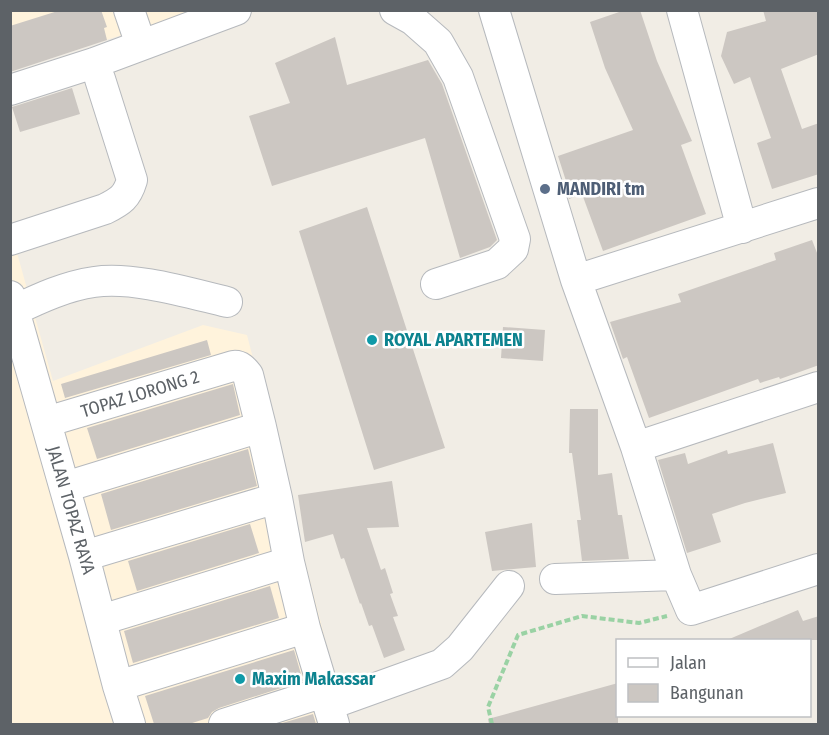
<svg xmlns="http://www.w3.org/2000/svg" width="829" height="735" viewBox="0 0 829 735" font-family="'Fira Sans Condensed',sans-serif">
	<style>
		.commercial { fill: #fff3dc }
		.building { fill: #ccc7c2 }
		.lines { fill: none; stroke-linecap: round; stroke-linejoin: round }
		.minor-casing { stroke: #b6b9bd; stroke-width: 32 }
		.path { stroke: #9ad2a4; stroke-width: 4; stroke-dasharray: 6 3; stroke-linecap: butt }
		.minor { stroke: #fff; stroke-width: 30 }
		.service-dot { fill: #5c6f8a; stroke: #fff; stroke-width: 2 }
		.culture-dot { fill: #0f9aa8; stroke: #fff; stroke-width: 2 }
		.labels { text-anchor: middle; stroke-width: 5; stroke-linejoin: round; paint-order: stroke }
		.service-label { font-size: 18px; font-weight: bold; fill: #4e5e75; stroke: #fff; text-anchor: start }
		.culture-label { font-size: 18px; font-weight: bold; fill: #0d838f; stroke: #fff; text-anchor: start }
		.street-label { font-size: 18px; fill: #5d6267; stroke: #fff }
	</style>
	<rect width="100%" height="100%" fill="#f1ede5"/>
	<!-- commercial -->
	<path class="commercial" d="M11,11H198L11,70Z
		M10,228L53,381L203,325L247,335L347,724H11Z"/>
	<!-- building -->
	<path class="building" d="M61,10H101L107,27L104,28L107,40L10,72V26Z
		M625,10H640L657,61L692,141L681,145L706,214L603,251L582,194L569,199L564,181H566L558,156L633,130L605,68L590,22Z
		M763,10H819V54L781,69L802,129L819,123V174L772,189L757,143L771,138L750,77L734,84L721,56L727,32L766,21Z
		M335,37L347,85L428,60L442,84L497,240L490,247L460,258L425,138L272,186L249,116L290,103L275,63Z
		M72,88L80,114L20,132L12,107Z
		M367,207L445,448L374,470L299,231Z
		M812,240L819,258V365L780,379L779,377L760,383L758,379L649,418L627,357L623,359L610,322L681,302L678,294L776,260L774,253Z
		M503,327L545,330L543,361L501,358Z
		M207,340L211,355L65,398L61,384Z
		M233,384L240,415L97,459L87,428Z
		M570,409H598V475L612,473L618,515H622L629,559L582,561L577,520H581L572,453H569Z
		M773,443L786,493L745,503L712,514L721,542L687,553L658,460L685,453L688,464L727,450L728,454Z
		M248,449L257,486L111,530L101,494Z
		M392,481L399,527L367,528L381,570L385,568L393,593L390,594L398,616L393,617L405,650L384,658L372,625L369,626L361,603L360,604L344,558L341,559L333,534L305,542L298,495Z
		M532,523L536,567L492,571L485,532Z
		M250,524L259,553L137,591L128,561Z
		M270,586L279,618L133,663L124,631Z
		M798,610L803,621L819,616V640H727Z
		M294,650L303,681L219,708L212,712L208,718L189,724H154L145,696Z
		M618,683V724H489L488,719Z
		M313,714L316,724H279Z"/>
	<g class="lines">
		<defs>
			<path id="minor" d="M129,10L141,45
				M395,10L413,20L438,42L458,77L515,239L513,249L497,264L436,284
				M494,10L576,280L636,447L676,575L691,610L818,569
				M682,10L742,228
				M10,90L94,63L236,10
				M10,240L105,209C121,201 127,197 132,180L100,79
				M576,280L818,203
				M10,296L84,556L118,686L130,724
				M15,310C40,298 66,286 94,282C133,276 189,293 227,302
				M46,422L233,366C240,365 244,370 248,375L261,427L277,498L289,562L305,628L334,724
				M636,447L818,387
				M65,487L261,427
				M84,556L277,498
				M555,579L676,575
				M101,620L289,562
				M118,686L305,628
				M328,705L442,664L460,648L509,586
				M224,724L324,692"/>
		</defs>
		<!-- minor casing -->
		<use href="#minor" class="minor-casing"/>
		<!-- path -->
		<path class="path" d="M492,724L488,707L518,635L582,616L639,623L667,616"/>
		<!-- minor -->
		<use href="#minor" class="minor"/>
	</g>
	<!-- markers -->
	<circle class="service-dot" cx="545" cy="189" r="6"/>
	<g class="culture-dot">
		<circle cx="372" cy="340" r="6"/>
		<circle cx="240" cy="679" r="6"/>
	</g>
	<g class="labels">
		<!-- service labels -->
		<g class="service-label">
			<text x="557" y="195">MANDIRI tm</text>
		</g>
		<!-- culture labels -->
		<g class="culture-label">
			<text x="384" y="346">ROYAL APARTEMEN</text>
			<text x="252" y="685">Maxim Makassar</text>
		</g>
		<!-- street labels -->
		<g class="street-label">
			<text transform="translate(140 394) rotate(-17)" y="6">TOPAZ LORONG 2</text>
			<text transform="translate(71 510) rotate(74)" y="6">JALAN TOPAZ RAYA</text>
		</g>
	</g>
	<!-- border -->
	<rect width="829" height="735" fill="none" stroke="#5d6267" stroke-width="24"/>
	<!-- legend -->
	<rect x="616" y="639" width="195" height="78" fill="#ffffff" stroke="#bec0c2" stroke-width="1.5"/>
	<rect x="628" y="658" width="30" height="9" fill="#ffffff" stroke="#bec0c2" stroke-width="1.5"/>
	<text x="670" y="669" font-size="18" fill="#5d6267">Jalan</text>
	<rect x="628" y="684" width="30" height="18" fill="#ccc7c2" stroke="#bec0c2" stroke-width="1.5"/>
	<text x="670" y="699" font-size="18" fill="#5d6267">Bangunan</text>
</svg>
